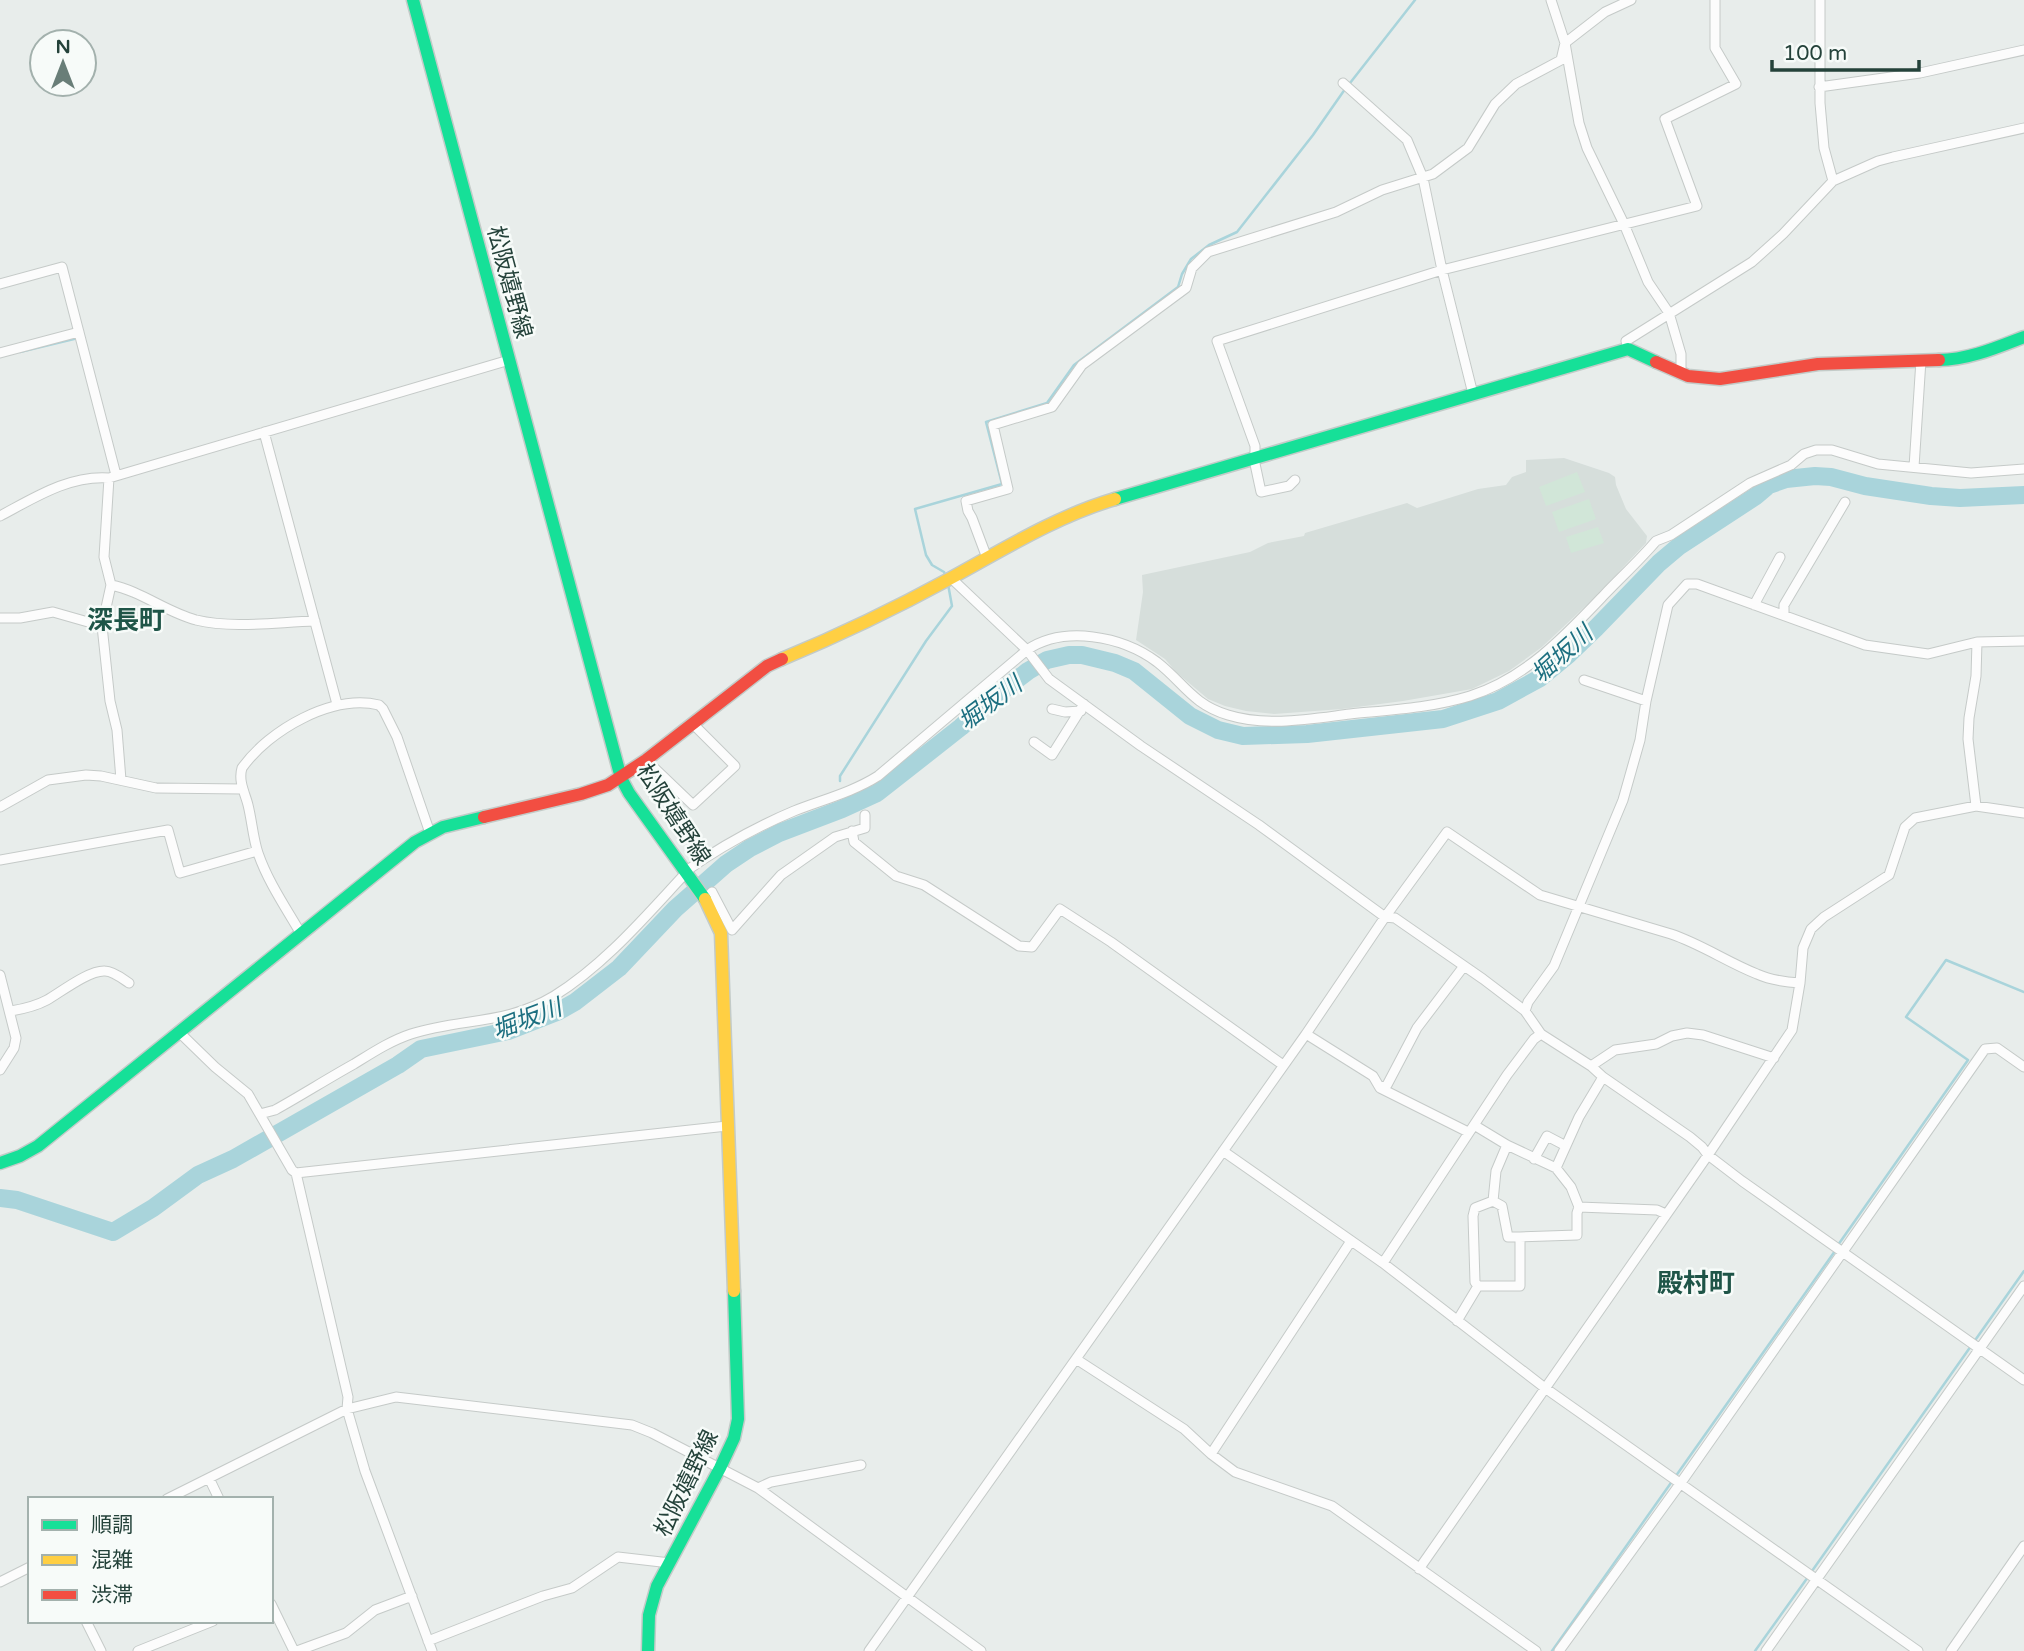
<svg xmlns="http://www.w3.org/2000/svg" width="2024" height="1651" viewBox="0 0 2024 1651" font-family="'Varela Round','Noto Sans JP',sans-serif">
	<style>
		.built { fill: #d6dedb }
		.green { fill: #d1e6d8 }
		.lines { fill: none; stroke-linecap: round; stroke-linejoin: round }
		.stream { stroke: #a9d4db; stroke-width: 2.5 }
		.river { stroke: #a9d4db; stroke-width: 18 }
		.street-casing { stroke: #c5cac8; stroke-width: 11 }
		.fast-casing { stroke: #c3cbc8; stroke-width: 15 }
		.slow-casing { stroke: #c3cbc8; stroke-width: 15 }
		.jam-casing { stroke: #c3cbc8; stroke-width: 15 }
		.street { stroke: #fcfcfc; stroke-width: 9 }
		.fast { stroke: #16e098; stroke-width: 12 }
		.slow { stroke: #ffcf43; stroke-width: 12 }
		.jam { stroke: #f24e42; stroke-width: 12 }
		.labels { text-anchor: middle; stroke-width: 5; stroke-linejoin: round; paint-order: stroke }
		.street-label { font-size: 23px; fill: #24423a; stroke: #f7fbf9 }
		.water-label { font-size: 24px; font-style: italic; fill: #1c6f80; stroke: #f7fbf9 }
		.quarter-label { font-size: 26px; font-weight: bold; fill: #1f5548; stroke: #f7fbf9 }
	</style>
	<rect width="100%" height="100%" fill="#e8edeb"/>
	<!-- built -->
	<path class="built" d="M1564,458L1609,473L1615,477L1616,485L1626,509L1647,536L1646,543L1593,599L1542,647L1509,671L1472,689L1403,701L1342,709L1274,714L1246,711L1225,706L1208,699L1176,672L1165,659L1136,640L1143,592L1142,575L1250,552L1268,543L1304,536L1305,533L1407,503L1417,508L1478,489L1506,485L1512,477L1526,472V460Z"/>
	<!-- green -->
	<path class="green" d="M1577,472L1585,492L1546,506L1539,487Z
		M1589,499L1596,519L1559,532L1552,512Z
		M1598,527L1604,543L1571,553L1566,537Z"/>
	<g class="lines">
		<!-- stream -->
		<path class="stream" d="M20,352L74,339
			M946,577L944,572L932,565L926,555L915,509L1002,484L986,422L1047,403L1074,365L1178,287L1182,274L1191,259L1209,245L1237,232L1313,135L1343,92L1415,0
			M840,781V776L926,641L952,606L948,584
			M1838,1245L1968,1060L1906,1017L1946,960L2024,992
			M1812,1571L2024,1271
			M1552,1651L1835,1251
			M1755,1651L1808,1577"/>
		<!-- river -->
		<path class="river" d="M0,1198L17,1200L113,1232L153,1208L198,1175L233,1159L398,1065L421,1049L508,1031L559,1011L575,1002L619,968L675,909L726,864L750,848L779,833L842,809L877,793L961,727L993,698L1028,671L1047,660L1069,655H1082L1115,663L1134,671L1190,716L1218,730L1243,736L1307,734L1443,719L1498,701L1540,678L1568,655L1596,628L1659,563L1678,547L1756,496L1769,485L1786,479L1815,476L1831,477L1865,486L1931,496L1960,498L2024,495"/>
		<defs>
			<path id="street" d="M1551,0L1565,43L1579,123L1587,148L1624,224L1648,282L1669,313L1681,354V372
				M1820,0V103L1824,148L1833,181
				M1343,83L1407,140L1423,178L1442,270L1473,394
				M1819,87L1920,73L2024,50
				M0,284L62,267L116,475
				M1628,349L1626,341L1752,262L1783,234L1833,181L1878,161L1893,157L2024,128
				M0,353L79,332
				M264,432L337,704
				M1914,467L1921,360
				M109,478L104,557L111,585C141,591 166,612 196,620C234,629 277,622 315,621
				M1295,480L1289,486L1261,492L1255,464V446L1217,341L1442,270L1697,206L1665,119L1736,84L1715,48V0
				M0,516C34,498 69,475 109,478L509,360
				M987,558L972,518L968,511L966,501L1008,489L993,425L1052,407L1082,365L1186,288L1192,268L1208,252L1336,212L1382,190L1433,174L1468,148L1495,104L1516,84L1561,60L1565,43L1605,12L1631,0
				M951,578L1027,650L1049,679L1141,746L1259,825L1385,917L1395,918L1483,979L1525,1011L1541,1034L1591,1066L1603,1077L1690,1137L1702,1147L1708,1155L1742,1181L2024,1380
				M111,585L102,626L110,701L117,730L121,780
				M1754,605L1780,557
				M1784,615V605L1845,502
				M0,618H20L53,612L102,626
				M1584,680L1646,701
				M1052,709L1065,712L1081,711
				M1034,742L1052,755L1084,704
				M646,760L693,805L735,766L692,723
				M1976,806L1968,739L1969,718L1976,676L1977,642
				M0,807L48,780L86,775L101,776L156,788L242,789
				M852,831L854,842L896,876L924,885L1019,946L1032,947L1060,909L1111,942L1283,1065
				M0,860L168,830L180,873L257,851
				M705,900L712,892L732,930L781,875L835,837L865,828V815
				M301,934C286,908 268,882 258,853C253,838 252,821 248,805C245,793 238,781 242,768C269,730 332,694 379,705L383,709L397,737L430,833
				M0,975L16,1038L14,1048L0,1070
				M11,1011C23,1009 36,1006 47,1000C61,992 89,970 105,971C113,971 123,979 129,983
				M1525,1011L1528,1002L1554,966L1623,800L1640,740L1646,701L1668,605L1687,584H1697L1865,645L1928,654L1977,642L2024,641
				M180,1033L215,1067L248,1094L292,1170L296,1173L348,1397L347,1409L365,1471L432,1651
				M1306,1034L1373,1076L1380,1088L1468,1132
				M1591,1066L1615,1050L1656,1044L1672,1036L1687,1033L1703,1035L1774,1058
				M1380,1088L1387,1085L1417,1028L1464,966
				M260,1114L275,1110C302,1095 327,1079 354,1064C372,1053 390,1041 411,1034C461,1018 506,1025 554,996C604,965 644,918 683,876L686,871C720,847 756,827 794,811C822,800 853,792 878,776L1027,650C1064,625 1122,636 1157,662C1184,683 1192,704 1228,715C1267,727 1310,719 1350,714C1390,710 1431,708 1470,696C1526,678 1565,636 1604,595C1621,577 1640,560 1656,541L1671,535L1750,483L1791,465L1804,454L1816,450H1832L1878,464L1971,473L2024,469
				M1474,1125L1507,1145L1556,1168L1571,1187L1579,1207L1657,1210L1666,1214
				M1223,1151L1383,1263L1545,1388L1918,1651
				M1534,1159L1547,1136L1566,1146
				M1556,1168L1579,1117L1603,1077
				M296,1173L727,1126
				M1493,1201L1502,1206L1508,1237H1520
				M1383,1263L1507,1075L1534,1039L1541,1034
				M1478,1286L1475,1282L1473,1216L1475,1208L1493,1201L1496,1171L1507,1145
				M1457,1321L1478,1286H1520V1237L1577,1235V1213L1579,1207
				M1076,1359L1184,1429L1211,1454L1235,1472L1332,1506L1536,1651
				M1211,1454L1351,1241
				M209,1478L219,1499
				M758,1488L771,1482L861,1465
				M167,1499L347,1409L396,1397L632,1425L652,1433L758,1488L981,1651
				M1419,1569L1708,1155L1792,1030L1800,983L1803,948L1811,929L1824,917L1889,875L1905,827L1915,818L1976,806L2024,813
				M0,1582L30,1567
				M271,1604L294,1651
				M86,1621L101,1651
				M428,1641L543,1596L572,1588L618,1557L670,1563
				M138,1651L213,1621
				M297,1651L346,1633L375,1610L412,1596
				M869,1651L1306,1034L1385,917L1447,832L1540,895L1671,934C1701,944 1727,962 1757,974C1770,980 1785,982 1800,983
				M1559,1651L1680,1484L1985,1049L1997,1048L2024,1067
				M1766,1651L2024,1286
				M1951,1651L2024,1546"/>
			<path id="fast" d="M413,0L621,778L629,793L705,899
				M1939,360C1968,360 1998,347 2024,337
				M1115,499L1628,349L1656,362
				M0,1163L20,1156L38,1146L415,842L443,827L484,817
				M648,1651L649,1615L657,1586L720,1468L734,1438L738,1419L734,1291"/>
			<path id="slow" d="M782,659C840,635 896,608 951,578C1004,549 1057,516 1115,499
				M705,899L721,933L734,1291"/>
			<path id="jam" d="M1656,362L1688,376L1720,379L1818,364L1939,360
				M484,817L581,794L608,785L646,760L767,666L782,659"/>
		</defs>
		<!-- street casing -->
		<use href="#street" class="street-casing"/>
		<!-- fast casing -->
		<use href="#fast" class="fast-casing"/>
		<!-- slow casing -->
		<use href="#slow" class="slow-casing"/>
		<!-- jam casing -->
		<use href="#jam" class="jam-casing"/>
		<!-- street -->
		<use href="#street" class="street"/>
		<!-- fast -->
		<use href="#fast" class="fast"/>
		<!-- slow -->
		<use href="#slow" class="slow"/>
		<!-- jam -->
		<use href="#jam" class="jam"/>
	</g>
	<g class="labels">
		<!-- street labels -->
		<g class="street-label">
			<text transform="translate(510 282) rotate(75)" y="8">松阪嬉野線</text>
			<text transform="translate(674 814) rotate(57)" y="8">松阪嬉野線</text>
			<text transform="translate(686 1483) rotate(-64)" y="8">松阪嬉野線</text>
		</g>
		<!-- water labels -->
		<g class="water-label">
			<text transform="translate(1562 654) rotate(-42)" y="8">堀坂川</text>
			<text transform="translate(990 703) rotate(-37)" y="8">堀坂川</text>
			<text transform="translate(527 1019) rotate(-21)" y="8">堀坂川</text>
		</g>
		<!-- quarter labels -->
		<g class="quarter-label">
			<text x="126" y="629">深長町</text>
			<text x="1696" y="1292">殿村町</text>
		</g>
	</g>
	<!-- legend -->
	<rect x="28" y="1497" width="245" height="126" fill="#f7fbf9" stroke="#a3b1ad" stroke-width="2"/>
	<rect x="42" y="1520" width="35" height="10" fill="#16e098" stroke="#a3b1ad" stroke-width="2"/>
	<text x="91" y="1532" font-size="21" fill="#24423a">順調</text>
	<rect x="42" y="1555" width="35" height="10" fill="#ffcf43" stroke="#a3b1ad" stroke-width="2"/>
	<text x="91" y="1567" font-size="21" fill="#24423a">混雑</text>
	<rect x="42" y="1590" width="35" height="10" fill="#f24e42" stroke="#a3b1ad" stroke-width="2"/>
	<text x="91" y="1602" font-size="21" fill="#24423a">渋滞</text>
	<!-- north arrow -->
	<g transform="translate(63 63)"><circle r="33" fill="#f7fbf9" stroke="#a3b1ad" stroke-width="2"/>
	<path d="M0-5L12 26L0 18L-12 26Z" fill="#697e78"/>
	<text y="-10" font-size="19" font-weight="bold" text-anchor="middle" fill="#24423a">N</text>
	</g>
	<!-- scale -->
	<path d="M1772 60v10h147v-10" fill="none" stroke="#24423a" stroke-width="3.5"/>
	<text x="1783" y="60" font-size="21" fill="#24423a" stroke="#f7fbf9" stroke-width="5" paint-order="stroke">100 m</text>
</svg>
